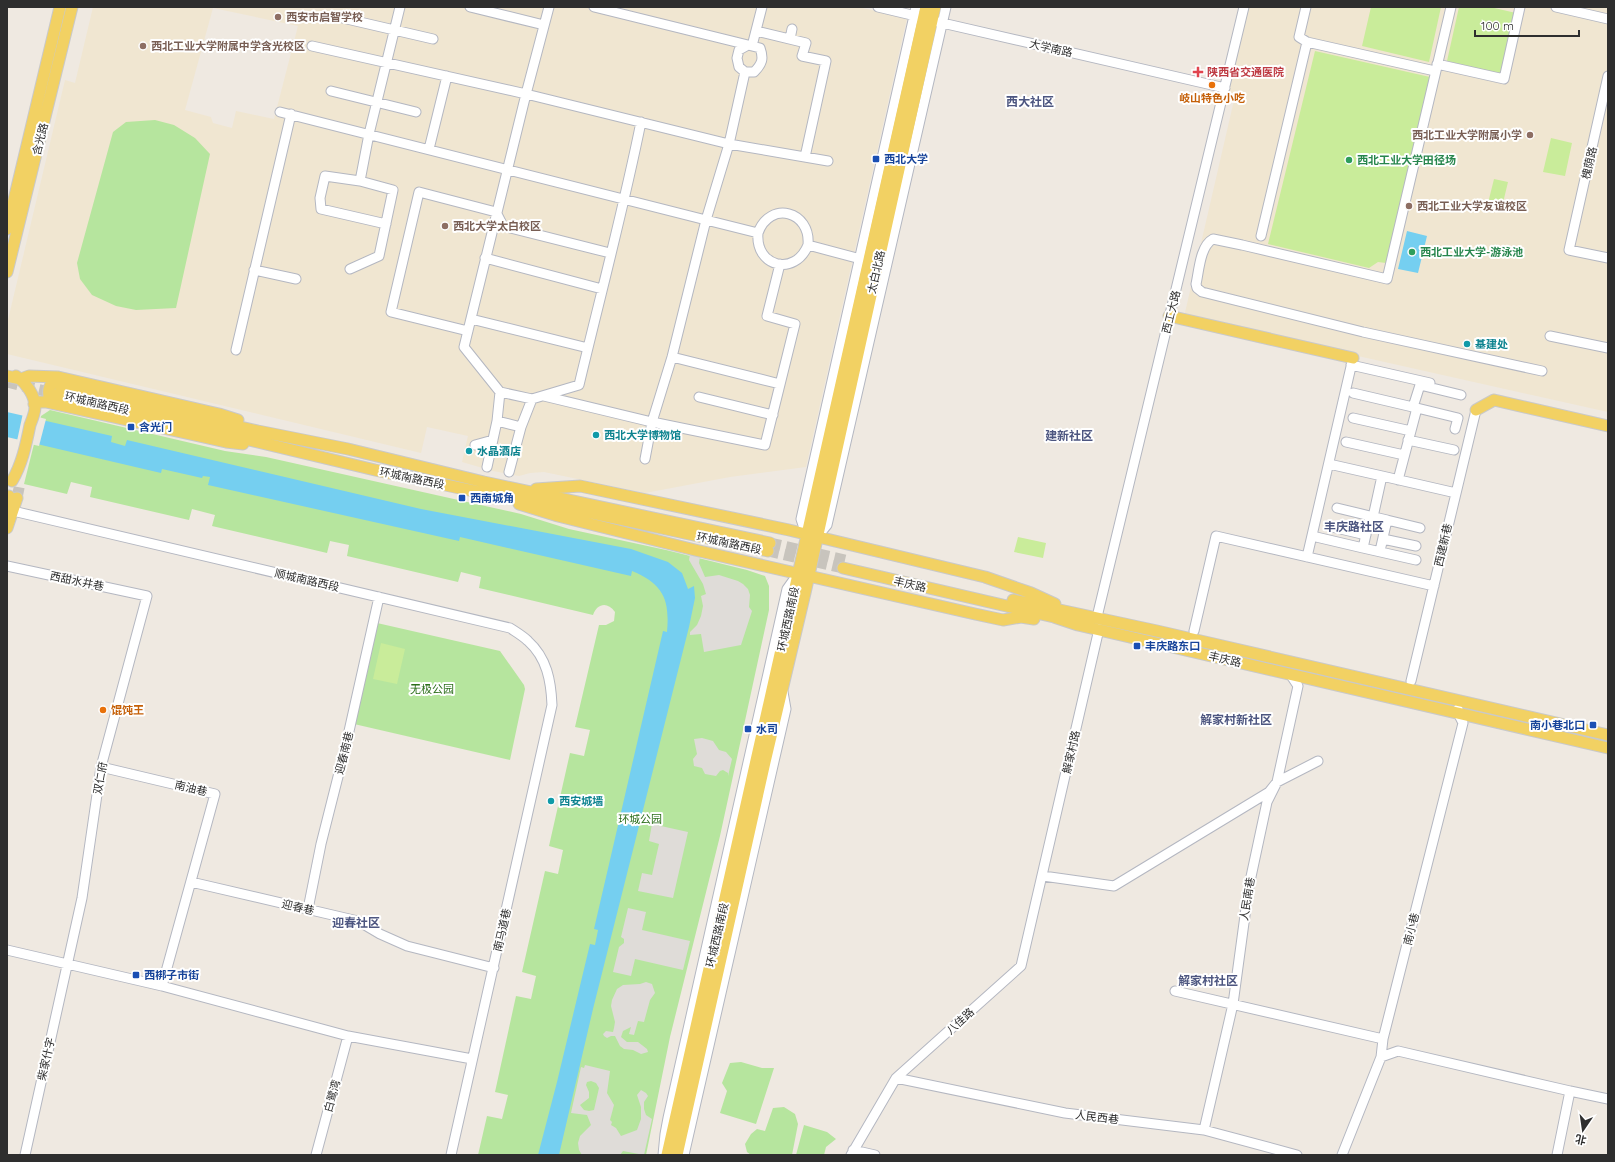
<svg xmlns="http://www.w3.org/2000/svg" width="1615" height="1162" viewBox="0 0 1615 1162" font-family="Quicksand,'Noto Sans SC',sans-serif">
	<style>
		.education { fill: #f0e6d1; fill-rule: evenodd }
		.green { fill: #b6e59e }
		.pitch { fill: #c9ec9a }
		.plaza { fill: #dfdcd8; fill-rule: evenodd }
		.water { fill: #75cff0 }
		.pier { fill: #efe9e1 }
		.lines { fill: none; stroke-linecap: round; stroke-linejoin: round }
		.major-tunnel { stroke: #c8c4bd; stroke-width: 11; stroke-dasharray: 11 5.5; stroke-linecap: butt }
		.minor-casing { stroke: #b4b7c1; stroke-width: 11 }
		.major-casing { stroke: #c9c9c9; stroke-width: 13 }
		.minor { stroke: #fff; stroke-width: 9 }
		.major { stroke: #f2d163; stroke-width: 11 }
		.education-dot { fill: #8d6e63; stroke: #fff; stroke-width: 1.5 }
		.health-dot { fill: #e0444e; stroke: #fff; stroke-width: 1.5 }
		.food-dot { fill: #e8710a; stroke: #fff; stroke-width: 1.5 }
		.transit-dot { fill: #1a4fb4; stroke: #fff; stroke-width: 1.5 }
		.leisure-dot { fill: #2e9e5b; stroke: #fff; stroke-width: 1.5 }
		.culture-dot { fill: #0f9aa8; stroke: #fff; stroke-width: 1.5 }
		.labels { text-anchor: middle; stroke-width: 4; stroke-linejoin: round; paint-order: stroke }
		.education-label { font-size: 11px; font-weight: bold; fill: #785e54; stroke: #fff; text-anchor: start }
		.street-label { font-size: 11px; fill: #2e2e2e; stroke: #fff }
		.health-label { font-size: 11px; font-weight: bold; fill: #be3a42; stroke: #fff; text-anchor: start }
		.food-label { font-size: 11px; font-weight: bold; fill: #c56008; stroke: #fff }
		.transit-label { font-size: 11px; font-weight: bold; fill: #164399; stroke: #fff; text-anchor: start }
		.leisure-label { font-size: 11px; font-weight: bold; fill: #27864d; stroke: #fff; text-anchor: start }
		.culture-label { font-size: 11px; font-weight: bold; fill: #0d838f; stroke: #fff; text-anchor: start }
		.park-label { font-size: 11px; fill: #2c6e1b; stroke: #fff }
		.neighbourhood-label { font-size: 12px; font-weight: bold; fill: #4d5680; stroke: #fff }
	</style>
	<rect width="100%" height="100%" fill="#efe9e1"/>
	<!-- education -->
	<path class="education" d="M93,7H858L907,18L806,467L730,477L645,493L544,472L530,473L519,476L493,471L462,462L468,436L427,427L421,453L7,354V324L65,80L75,83ZM213,8L298,26L274,119L236,111L232,128L213,123L211,117L185,110Z
		M1247,7H1608V412L1184,317L1235,96L1226,94Z"/>
	<!-- green -->
	<path class="green" d="M155,120L174,125L195,138L210,154L176,308L136,310L116,306L92,295L80,279L77,263L113,132L126,122Z
		M50,410L225,451L266,457L521,514L569,529L666,550L747,570L765,576L769,586V610L720,836L670,1037L646,1155H478L487,1116L502,1119L508,1095L495,1092L516,996L531,999L536,976L522,972L545,871L558,874L563,850L549,846L570,753L584,756L590,730L575,727L599,625H606L614,621L615,612C607,601 597,604 593,615L479,588L481,577L461,572L458,582L347,556L349,545L330,541L327,553L212,526L215,515L192,509L189,520L90,497L92,487L71,482L67,494L24,484L41,416Z
		M377,623L500,651L524,685L525,689L510,760L354,724Z
		M741,1062L762,1068H774L756,1124L720,1113L727,1091L722,1083L730,1063Z
		M784,1107L795,1114L798,1124L792,1155H751L747,1152L745,1144L751,1134L757,1129L765,1131L773,1108Z
		M804,1125L827,1132L836,1139L826,1147L824,1155H796Z"/>
	<!-- pitch -->
	<path class="pitch" d="M1371,7H1441L1429,62L1362,46Z
		M1459,7H1490L1516,13L1502,75L1447,61Z
		M1315,51L1430,77L1386,263L1378,262L1369,268L1268,244Z
		M1551,138L1572,143L1565,176L1543,172Z
		M1494,179L1508,182L1502,207L1488,203Z
		M1018,537L1046,543L1043,558L1014,552Z
		M381,643L405,649L397,684L373,679Z"/>
	<!-- plaza -->
	<path class="plaza" d="M690,554L700,556L699,563L705,577L719,575L738,581L743,584L748,589L750,595L749,607L752,611L741,645L704,652L701,634L690,635V632L697,625L701,616L703,606L701,596L706,594L703,584L689,560Z
		M702,738L713,741L719,750L726,752L732,759L728,776V773L723,770L720,771L716,776L705,774L702,768L694,766L693,759L697,754L694,739Z
		M652,824L688,832L673,898L638,891L642,873L652,875L659,844L649,841Z
		M628,908L646,912L642,930L690,941L683,970L635,959L631,976L613,972L619,947L624,943V939L621,937Z
		M646,982L652,984L655,993L650,1000L644,1022L638,1021L634,1035L629,1034L631,1027L623,1031L621,1037L627,1042H638L647,1049L648,1052L641,1054L633,1050L624,1049L620,1046L615,1036H611L607,1038L604,1036L603,1034L606,1031L613,1032L614,1028L615,1022L611,1006L612,1000L617,989L623,985L640,984Z
		M585,1065L610,1071L607,1093L614,1105L610,1120L612,1122L611,1125L616,1128L621,1136L637,1130L641,1119V1107L637,1095L641,1090L646,1093L648,1096L644,1102V1109L646,1115L652,1119L644,1155L623,1151L620,1155H582L579,1150L578,1143L580,1136L591,1125L587,1115L571,1113L581,1067L584,1068ZM591,1081L596,1083L599,1088L594,1110L589,1111L584,1110L580,1105L589,1098V1092L586,1085L587,1082Z"/>
	<!-- water -->
	<path class="water" d="M1407,231L1427,236L1418,273L1398,269Z
		M7,412L112,436L111,442L125,446L127,440L421,509L631,549L668,562L682,573L688,589L694,586L695,598L689,627L593,1009L559,1155H538L557,1082L590,944L595,945L598,930L594,929L663,631L667,632C670,599 663,584 632,571L631,576L460,537L459,541L208,485L210,477L203,476L202,478L162,469L161,473L7,437Z"/>
	<!-- pier -->
	<path class="pier" d="M23,413L46,419L39,446L17,441Z"/>
	<g class="lines">
		<!-- major-tunnel -->
		<path class="major-tunnel" d="M7,382L57,394
			M17,498L20,483
			M770,543L845,560
			M768,551L843,568"/>
		<defs>
			<path id="minor" d="M470,7L544,25
				M594,7L748,45
				M878,7L920,17
				M1451,7L1387,279L1242,245L1213,239C1200,246 1199,271 1196,284L1197,288L1202,292L1363,332L1542,371
				M1556,7L1608,19
				M334,16L433,39
				M938,22L1225,88
				M756,31L806,43L802,56L826,61L805,157
				M790,39L792,29
				M1307,42L1435,71
				M312,46L526,94L549,7
				M752,46L762,7
				M1437,64L1504,79L1520,7
				M745,72H754C762,64 764,59 760,48L748,45L739,50L737,58L739,67L745,72L729,144L828,161
				M1608,76L1569,250L1608,258
				M331,91L416,112
				M280,112L706,220L672,357L652,422L544,396
				M429,149L447,76
				M360,181L325,176L320,198L321,209L386,224
				M758,233C770,200 811,211 808,245
				M1261,236L1307,42L1299,37L1306,7
				M485,258L602,289
				M350,269L379,256L393,190L360,181L369,134L400,7
				M254,270L296,279
				M471,319L588,348
				M468,331L391,312L419,192L496,212L503,226L610,253
				M1550,336L1608,348
				M236,350L291,114
				M672,357L780,384
				M1351,365L1430,383
				M500,392L464,347L526,94L729,144L706,220L758,233C755,267 795,277 808,245L868,261
				M1353,393L1417,408L1398,480
				M699,397L773,415
				M532,399L579,385C600,297 623,211 641,122
				M1413,407L1420,385L1461,395
				M1417,408L1458,418L1455,429
				M1353,418L1411,431
				M1408,440L1454,450
				M1346,442L1404,455
				M475,445L493,440
				M645,459L652,422L765,445L795,324L767,316L780,264
				M1329,464L1382,476L1373,517
				M487,467L497,421
				M509,472L521,427L497,421L500,392L532,399L521,427
				M1382,476L1456,493
				M1337,508L1370,516
				M13,511L510,628C516,632 523,636 528,641C547,658 551,681 552,705L451,1155
				M1387,520L1420,528
				M1332,527L1366,535
				M806,534L801,519L916,7
				M818,536L827,525L946,7
				M1312,536L1363,548
				M1383,539L1416,546
				M1380,551L1387,520L1370,516L1363,548L1416,560
				M1307,557L1353,358
				M7,566L147,596L101,767L82,898L25,1155
				M1097,617L1244,7
				M1194,631L1216,536L1434,586
				M1411,681L1476,410
				M101,767L215,794L162,986
				M1043,876L1114,886L1269,792L1277,782L1318,761
				M191,882L358,921L380,934L407,946L494,968
				M308,909L321,844L345,749L379,597
				M7,950L162,986L348,1036L472,1059
				M1175,991L1383,1039
				M1381,1057L1398,1051L1570,1091
				M896,1078L1065,1113L1204,1130L1297,1155
				M1204,1130L1233,1004L1249,886L1267,802L1277,782L1298,686L1290,674
				M853,1150L875,1155
				M316,1155L348,1036
				M663,1155L665,1134L668,1118L787,589L797,575
				M684,1155L786,709L783,692
				M851,1155L896,1078L1021,966L1099,629
				M1342,1155L1381,1057L1383,1039L1463,723L1458,713V709
				M1557,1155L1570,1091L1608,1099"/>
			<path id="major" d="M7,229L60,7
				M7,272L72,7
				M1169,316L1353,358
				M7,376L21,379L29,376L58,377L219,414L238,420
				M60,386L258,431L348,449L484,482L770,543
				M58,394L375,470L483,493L569,508L768,551
				M52,403C46,393 48,384 58,377
				M34,404L38,402H46L226,442L243,444
				M1476,410L1494,400L1608,426
				M12,481C22,464 26,445 30,425C32,420 35,413 35,407C35,395 26,383 16,376
				M536,489L580,486L789,530L985,577L1031,593L1055,604
				M519,504L558,516L695,550L975,614L1003,620L1021,617L1034,619
				M7,505L9,496
				M7,528L17,498
				M843,568L1054,617L1078,625L1608,748
				M1013,600L1157,631L1608,735
				M667,1155C754,773 840,390 926,7
				M677,1155L765,762L805,593L935,7"/>
		</defs>
		<!-- minor casing -->
		<use href="#minor" class="minor-casing"/>
		<!-- major casing -->
		<use href="#major" class="major-casing"/>
		<!-- minor -->
		<use href="#minor" class="minor"/>
		<!-- major -->
		<use href="#major" class="major"/>
	</g>
	<!-- markers -->
	<g class="education-dot">
		<circle cx="278" cy="17" r="4"/>
		<circle cx="143" cy="46" r="4"/>
		<circle cx="1530" cy="135" r="4"/>
		<circle cx="1409" cy="206" r="4"/>
		<circle cx="445" cy="226" r="4"/>
	</g>
	<path class="health-dot" d="M1196 66h4v4h4v4h-4v4h-4v-4h-4v-4h4z"/>
	<g class="food-dot">
		<circle cx="1212" cy="85" r="4"/>
		<circle cx="103" cy="710" r="4"/>
	</g>
	<g class="transit-dot">
		<rect x="872" y="155" width="8" height="8" rx="2"/>
		<rect x="127" y="423" width="8" height="8" rx="2"/>
		<rect x="458" y="494" width="8" height="8" rx="2"/>
		<rect x="1133" y="642" width="8" height="8" rx="2"/>
		<rect x="1589" y="721" width="8" height="8" rx="2"/>
		<rect x="744" y="725" width="8" height="8" rx="2"/>
		<rect x="132" y="971" width="8" height="8" rx="2"/>
	</g>
	<g class="leisure-dot">
		<circle cx="1349" cy="160" r="4"/>
		<circle cx="1412" cy="252" r="4"/>
	</g>
	<g class="culture-dot">
		<circle cx="1467" cy="344" r="4"/>
		<circle cx="596" cy="435" r="4"/>
		<circle cx="469" cy="451" r="4"/>
		<circle cx="551" cy="801" r="4"/>
	</g>
	<g class="labels">
		<!-- education labels -->
		<g class="education-label">
			<text x="286" y="21">西安市启智学校</text>
			<text x="151" y="50">西北工业大学附属中学含光校区</text>
			<text x="1522" y="139" text-anchor="end">西北工业大学附属小学</text>
			<text x="1417" y="210">西北工业大学友谊校区</text>
			<text x="453" y="230">西北大学太白校区</text>
		</g>
		<!-- street labels -->
		<g class="street-label">
			<text transform="translate(1051 48) rotate(13)" y="4">大学南路</text>
			<text transform="translate(40 139) rotate(-76)" y="4">含光路</text>
			<text transform="translate(1589 163) rotate(-77)" y="4">槐荫路</text>
			<text transform="translate(876 272) rotate(-77)" y="4">太白北路</text>
			<text transform="translate(1171 312) rotate(-76)" y="4">西工大路</text>
			<text transform="translate(97 403) rotate(13)" y="4">环城南路西段</text>
			<text transform="translate(412 478) rotate(12)" y="4">环城南路西段</text>
			<text transform="translate(729 543) rotate(12)" y="4">环城南路西段</text>
			<text transform="translate(1443 545) rotate(-77)" y="4">西建新巷</text>
			<text transform="translate(307 580) rotate(13)" y="4">顺城南路西段</text>
			<text transform="translate(77 581) rotate(12)" y="4">西甜水井巷</text>
			<text transform="translate(910 584) rotate(13)" y="4">丰庆路</text>
			<text transform="translate(788 619) rotate(-78)" y="4">环城西路南段</text>
			<text transform="translate(1225 659) rotate(13)" y="4">丰庆路</text>
			<text transform="translate(1071 752) rotate(-77)" y="4">解家村路</text>
			<text transform="translate(344 753) rotate(-76)" y="4">迎春南巷</text>
			<text transform="translate(100 778) rotate(-80)" y="4">双仁府</text>
			<text transform="translate(191 788) rotate(13)" y="4">南油巷</text>
			<text transform="translate(1247 899) rotate(-81)" y="4">人民南巷</text>
			<text transform="translate(298 907) rotate(13)" y="4">迎春巷</text>
			<text transform="translate(1411 929) rotate(-76)" y="4">南小巷</text>
			<text transform="translate(502 930) rotate(-77)" y="4">南马道巷</text>
			<text transform="translate(717 935) rotate(-77)" y="4">环城西路南段</text>
			<text transform="translate(960 1021) rotate(-42)" y="4">八佳路</text>
			<text transform="translate(46 1059) rotate(-77)" y="4">柴家什字</text>
			<text transform="translate(332 1096) rotate(-75)" y="4">白鹭湾</text>
			<text transform="translate(1097 1117) rotate(7)" y="4">人民西巷</text>
		</g>
		<!-- health labels -->
		<g class="health-label">
			<text x="1207" y="76">陕西省交通医院</text>
		</g>
		<!-- food labels -->
		<g class="food-label">
			<text x="1212" y="102">岐山特色小吃</text>
			<text x="111" y="714" text-anchor="start">馄饨王</text>
		</g>
		<!-- transit labels -->
		<g class="transit-label">
			<text x="884" y="163">西北大学</text>
			<text x="139" y="431">含光门</text>
			<text x="470" y="502">西南城角</text>
			<text x="1145" y="650">丰庆路东口</text>
			<text x="1585" y="729" text-anchor="end">南小巷北口</text>
			<text x="756" y="733">水司</text>
			<text x="144" y="979">西梆子市街</text>
		</g>
		<!-- leisure labels -->
		<g class="leisure-label">
			<text x="1357" y="164">西北工业大学田径场</text>
			<text x="1420" y="256">西北工业大学-游泳池</text>
		</g>
		<!-- culture labels -->
		<g class="culture-label">
			<text x="1475" y="348">基建处</text>
			<text x="604" y="439">西北大学博物馆</text>
			<text x="477" y="455">水晶酒店</text>
			<text x="559" y="805">西安城墙</text>
		</g>
		<!-- park labels -->
		<g class="park-label">
			<text x="432" y="693">无极公园</text>
			<text x="640" y="823">环城公园</text>
		</g>
		<!-- neighbourhood labels -->
		<g class="neighbourhood-label">
			<text x="1030" y="106">西大社区</text>
			<text x="1069" y="440">建新社区</text>
			<text x="1354" y="531">丰庆路社区</text>
			<text x="1236" y="724">解家村新社区</text>
			<text x="356" y="927">迎春社区</text>
			<text x="1208" y="985">解家村社区</text>
		</g>
	</g>
	<!-- border -->
	<rect width="1615" height="1162" fill="none" stroke="#2e2e2e" stroke-width="16"/>
	<!-- north arrow -->
	<g transform="translate(1583 1130) rotate(193)" stroke="#ffffff" stroke-width="3" paint-order="stroke">
	<path d="M0-3L7 15L0 10L-7 15Z" fill="#2e2e2e"/>
	<text y="-6" font-size="11" font-weight="bold" text-anchor="middle" fill="#2e2e2e">北</text>
	</g>
	<!-- scale -->
	<path d="M1475 30v6h104v-6" fill="none" stroke="#2e2e2e" stroke-width="2"/>
	<text x="1481" y="30" font-size="12" fill="#2e2e2e" stroke="#ffffff" stroke-width="3" paint-order="stroke">100 m</text>
</svg>
